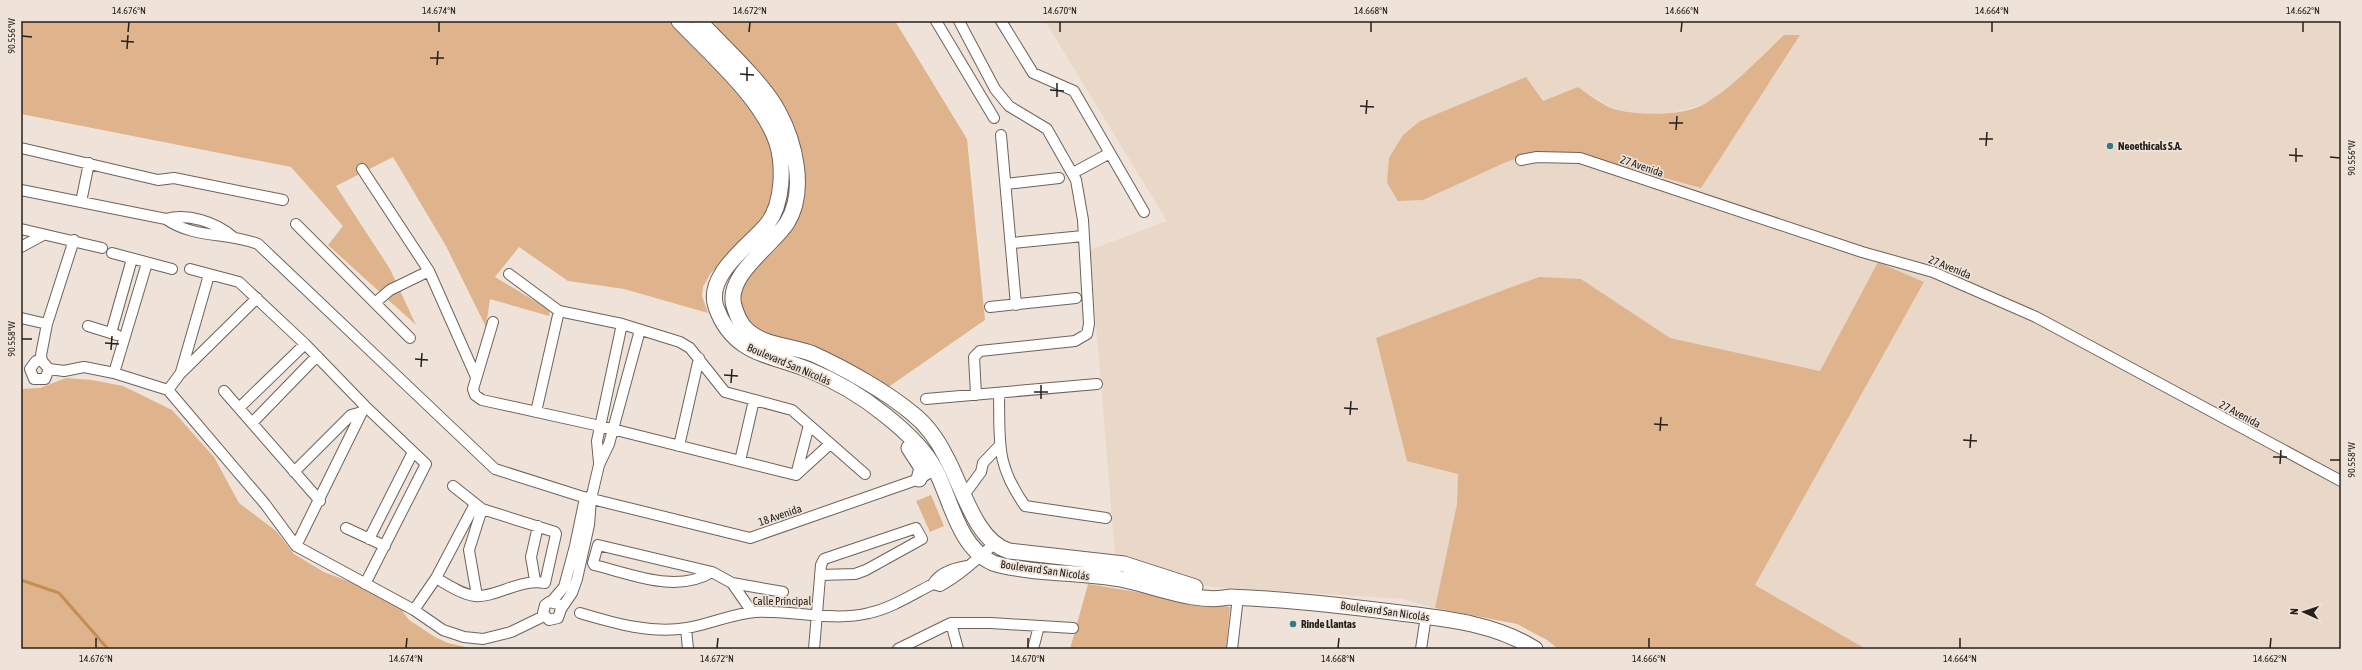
<svg xmlns="http://www.w3.org/2000/svg" width="2362" height="670" viewBox="0 0 2362 670" font-family="'Asap Condensed',sans-serif">
	<style>
		.built { fill: #e9d7c8; fill-rule: evenodd }
		.green { fill: #dfb48c }
		.lines { fill: none; stroke-linecap: round; stroke-linejoin: round }
		.stream { stroke: #c58c53; stroke-width: 3 }
		.minor-casing { stroke: #6d635a; stroke-width: 12 }
		.secondary-casing { stroke: #6d635a; stroke-width: 17 }
		.minor { stroke: #fff; stroke-width: 10 }
		.secondary { stroke: #fff; stroke-width: 15 }
		.ticks { fill: none; stroke: #24201c; stroke-width: 1.5 }
		.poi-dot { fill: #337b82; stroke: #efe3d9; stroke-width: 1.5 }
		.labels { text-anchor: middle; stroke-width: 3.5; stroke-linejoin: round; paint-order: stroke }
		.poi-label { font-size: 11px; font-weight: bold; fill: #24201c; stroke: #efe3d9; text-anchor: start }
		.street-label { font-size: 11px; fill: #24201c; stroke: #efe3d9 }
		.neatline { fill: none; stroke: #24201c; stroke-width: 1.5 }
		.ticks-label { font-size: 10px; text-anchor: middle; fill: #24201c }
	</style>
	<rect width="100%" height="100%" fill="#efe3d9"/>
	<!-- built -->
	<path class="built" d="M1045,21H2341V649H1866L1755,585L1924,282L1878,262L1820,371L1670,338L1581,279L1458,474L1457,504L1435,608L1402,599L1214,587L1186,582L1150,563L1115,555L1090,250L1167,221ZM1526,77L1543,101L1578,87L1610,107L1641,115L1671,113L1705,104L1733,83L1701,187L1573,152L1532,153L1504,163L1403,135L1420,121Z"/>
	<!-- green -->
	<path class="green" d="M21,21H670L745,101L764,127L777,165L771,207L763,221L710,274L703,287L702,296L708,313L624,289L568,281L519,247L495,277L550,310L549,316L490,299L486,327L446,246L393,157L336,186L390,269L416,325L328,245L343,226L291,167L21,114Z
		M712,21H895L967,139L985,320L887,388L762,334C751,327 748,323 744,311C729,276 774,260 790,231C792,227 796,222 797,217C799,187 801,132 785,107C765,75 734,51 712,21Z
		M1784,35H1800L1701,188L1573,152L1532,153L1504,163L1423,200L1398,201L1387,183L1389,158L1403,135L1420,121L1526,77L1543,101L1578,87C1588,94 1600,103 1611,108C1635,116 1684,117 1706,103C1735,85 1759,59 1784,35Z
		M1878,262L1924,282L1755,585L1866,649H1558L1547,640L1517,624L1435,608L1457,504L1458,474L1407,461L1376,338L1539,277L1581,279L1670,338L1820,371Z
		M66,378L92,380L123,386L172,410L214,457L239,503L276,531L294,554L324,572L394,599L409,620L435,637L448,643L474,649H21V389L40,388Z
		M931,495L944,526L930,532L916,501Z
		M1088,584L1230,607L1226,649H1070Z"/>
	<g class="lines">
		<!-- stream -->
		<path class="stream" d="M21,580L59,593L108,649"/>
		<defs>
			<path id="minor" d="M936,21L994,118
				M959,21L995,89L1009,106L1047,129L1076,180L1083,220L1089,324L1087,334L1075,341L980,351L974,357L976,395
				M1001,21L1033,73L1074,91L1144,212
				M1001,135L1016,305
				M21,148L158,180L174,178L283,200
				M1521,160L1537,157L1580,158L1862,252L1933,272L2036,317L2341,481
				M362,169L429,271L476,377
				M1073,173L1110,153
				M1006,184L1059,178
				M21,190L166,219C194,239 228,232 258,244L495,469L580,496L750,538L919,479L936,469
				M81,202L89,163
				M166,219C188,213 215,222 232,236
				M296,224L410,338
				M21,229L102,248
				M74,240L47,324L41,355L42,361L49,369L64,371L84,367L114,373L168,390L265,504L296,546L414,610L443,630L464,637L483,639L511,632L544,616
				M1012,243L1083,236
				M21,247L43,235
				M112,253L172,269
				M190,269L239,282L305,344L365,406L426,464L365,584
				M509,274L559,311L622,324L680,342L690,348L725,392L792,410L865,474
				M376,302L390,290L429,271
				M990,307L1076,298
				M21,318L47,324
				M493,322L473,389L475,395L482,400L600,426L796,475L830,444
				M88,326L117,335
				M111,333L132,259
				M42,361H36L30,369L34,379H45L49,369
				M181,372L209,275
				M114,373L147,263
				M168,390L180,374L257,298
				M224,391L320,501
				M999,393C1000,442 995,463 1025,506L1106,518
				M926,399L1097,384
				M239,408L305,344
				M536,412L559,311
				M252,423L317,356
				M679,446L699,358
				M740,461L754,400
				M599,463L597,441L622,324
				M294,472L351,415L362,412
				M796,475L809,425
				M964,495L981,472L983,463L1000,445
				M346,528L385,546
				M369,539L413,452
				M296,546L365,406
				M712,572C676,594 632,574 594,565L593,563L598,545L712,572L732,583L783,592
				M436,578C448,585 461,594 475,596C495,598 521,578 545,583L556,534L555,532L482,509L453,486
				M535,580L531,557L538,526
				M732,583L752,612
				M933,584L940,586C960,575 977,559 994,544
				M477,596L469,550L482,509
				M552,601L564,587L575,546L585,498
				M561,609L558,604L549,602L545,605L543,613L549,620L558,618L561,609L572,593L577,579L589,525L591,499L599,465L609,444L640,330
				M414,610L436,578L475,504
				M580,613C614,623 650,634 687,628C710,624 731,614 755,612C792,610 833,622 869,613C892,608 913,594 933,584C939,573 955,568 967,566
				M951,623L958,649
				M686,628L688,649
				M814,649L821,565L824,559L916,528L922,539L866,570L855,574L820,575
				M898,649L951,623H991L1073,628
				M1033,649L1039,626
				M1232,649L1238,597
				M1421,649L1426,616"/>
			<path id="secondary" d="M679,21C711,55 762,98 777,143C784,166 783,203 768,223C751,245 705,274 716,307C733,355 770,354 809,370C836,381 863,397 885,415C904,430 924,448 935,469C951,499 958,547 993,563C1007,568 1023,569 1037,571C1066,574 1096,574 1125,580C1158,587 1197,604 1230,597C1284,599 1338,605 1392,612C1440,618 1493,622 1535,649
				M699,21C722,45 763,83 778,111C795,142 807,191 787,223C772,246 725,276 734,306C737,315 740,324 748,331C765,346 793,346 813,354C844,368 887,392 913,414C927,425 938,441 946,457C962,485 975,541 1009,551L1124,564L1195,587
				M909,448L922,468L919,479"/>
		</defs>
		<!-- minor casing -->
		<use href="#minor" class="minor-casing"/>
		<!-- secondary casing -->
		<use href="#secondary" class="secondary-casing"/>
		<!-- minor -->
		<use href="#minor" class="minor"/>
		<!-- secondary -->
		<use href="#secondary" class="secondary"/>
	</g>
	<!-- ticks -->
	<path class="ticks" d="M128,32L129,22M439,32V22M749,32L750,22M1060,32V22M1371,32V22M1681,32L1682,22M1992,32V22M2303,32V22M22,36L32,37M121,41L134,42M127,49L128,35M430,58H444M437,65L438,51M740,74L754,75M747,81V67M1050,90L1064,91M1057,97V83M1360,106L1374,107M1366,114L1367,100M1669,123H1683M1676,130L1677,116M1979,139H1993M1986,146L1987,132M2289,155L2303,156M2330,157L2340,158M2296,162V148M22,339H32M105,343L119,344M111,350L112,336M415,359L428,360M421,367L422,353M724,375L738,376M731,383L732,369M1034,392H1048M1041,399V385M1344,408L1358,409M1350,415L1351,401M1654,424L1668,425M1660,431L1661,417M1963,440L1977,441M1970,448L1971,434M2273,457H2287M2330,460H2340M2280,464L2281,450M96,648V638M406,648L407,638M717,648L718,638M1028,648V638M1338,648L1339,638M1649,648V638M1960,648V638M2270,648L2271,638"/>
	<!-- markers -->
	<g class="poi-dot">
		<circle cx="2110" cy="146" r="4"/>
		<circle cx="1293" cy="624" r="4"/>
	</g>
	<g class="labels">
		<!-- poi labels -->
		<g class="poi-label">
			<text x="2118" y="150">Neoethicals S.A.</text>
			<text x="1301" y="628">Rinde Llantas</text>
		</g>
		<!-- street labels -->
		<g class="street-label">
			<text transform="translate(1642 166) rotate(19)" y="4">27 Avenida</text>
			<text transform="translate(1950 267) rotate(22)" y="4">27 Avenida</text>
			<text transform="translate(789 364) rotate(23)" y="4">Boulevard San Nicolás</text>
			<text transform="translate(2240 414) rotate(28)" y="4">27 Avenida</text>
			<text transform="translate(780 515) rotate(-19)" y="4">18 Avenida</text>
			<text transform="translate(1045 570) rotate(8)" y="4">Boulevard San Nicolás</text>
			<text x="782" y="605">Calle Principal</text>
			<text transform="translate(1385 611) rotate(8)" y="4">Boulevard San Nicolás</text>
		</g>
	</g>
	<!-- border -->
	<rect width="2362" height="670" fill="none" stroke="#efe3d9" stroke-width="44"/>
	<!-- north arrow -->
	<g transform="translate(2304 612) rotate(273)" stroke="#efe3d9" stroke-width="3" paint-order="stroke">
	<path d="M0-3L7 15L0 10L-7 15Z" fill="#24201c"/>
	<text y="-6" font-size="11" font-weight="bold" text-anchor="middle" fill="#24201c">N</text>
	</g>
	<rect x="22" y="22" width="2318" height="626" class="neatline"/>
	<g class="ticks-label">
		<text x="129" y="14">14.676°N</text>
		<text x="439" y="14">14.674°N</text>
		<text x="750" y="14">14.672°N</text>
		<text x="1060" y="14">14.670°N</text>
		<text x="1371" y="14">14.668°N</text>
		<text x="1682" y="14">14.666°N</text>
		<text x="1992" y="14">14.664°N</text>
		<text x="2303" y="14">14.662°N</text>
		<text transform="translate(11 36) rotate(-90)" y="4">90.556°W</text>
		<text transform="translate(2351 158) rotate(-90)" y="4">90.556°W</text>
		<text transform="translate(11 339) rotate(-90)" y="4">90.558°W</text>
		<text transform="translate(2351 460) rotate(-90)" y="4">90.558°W</text>
		<text x="96" y="662">14.676°N</text>
		<text x="406" y="662">14.674°N</text>
		<text x="717" y="662">14.672°N</text>
		<text x="1028" y="662">14.670°N</text>
		<text x="1338" y="662">14.668°N</text>
		<text x="1649" y="662">14.666°N</text>
		<text x="1960" y="662">14.664°N</text>
		<text x="2270" y="662">14.662°N</text>
	</g>
</svg>
